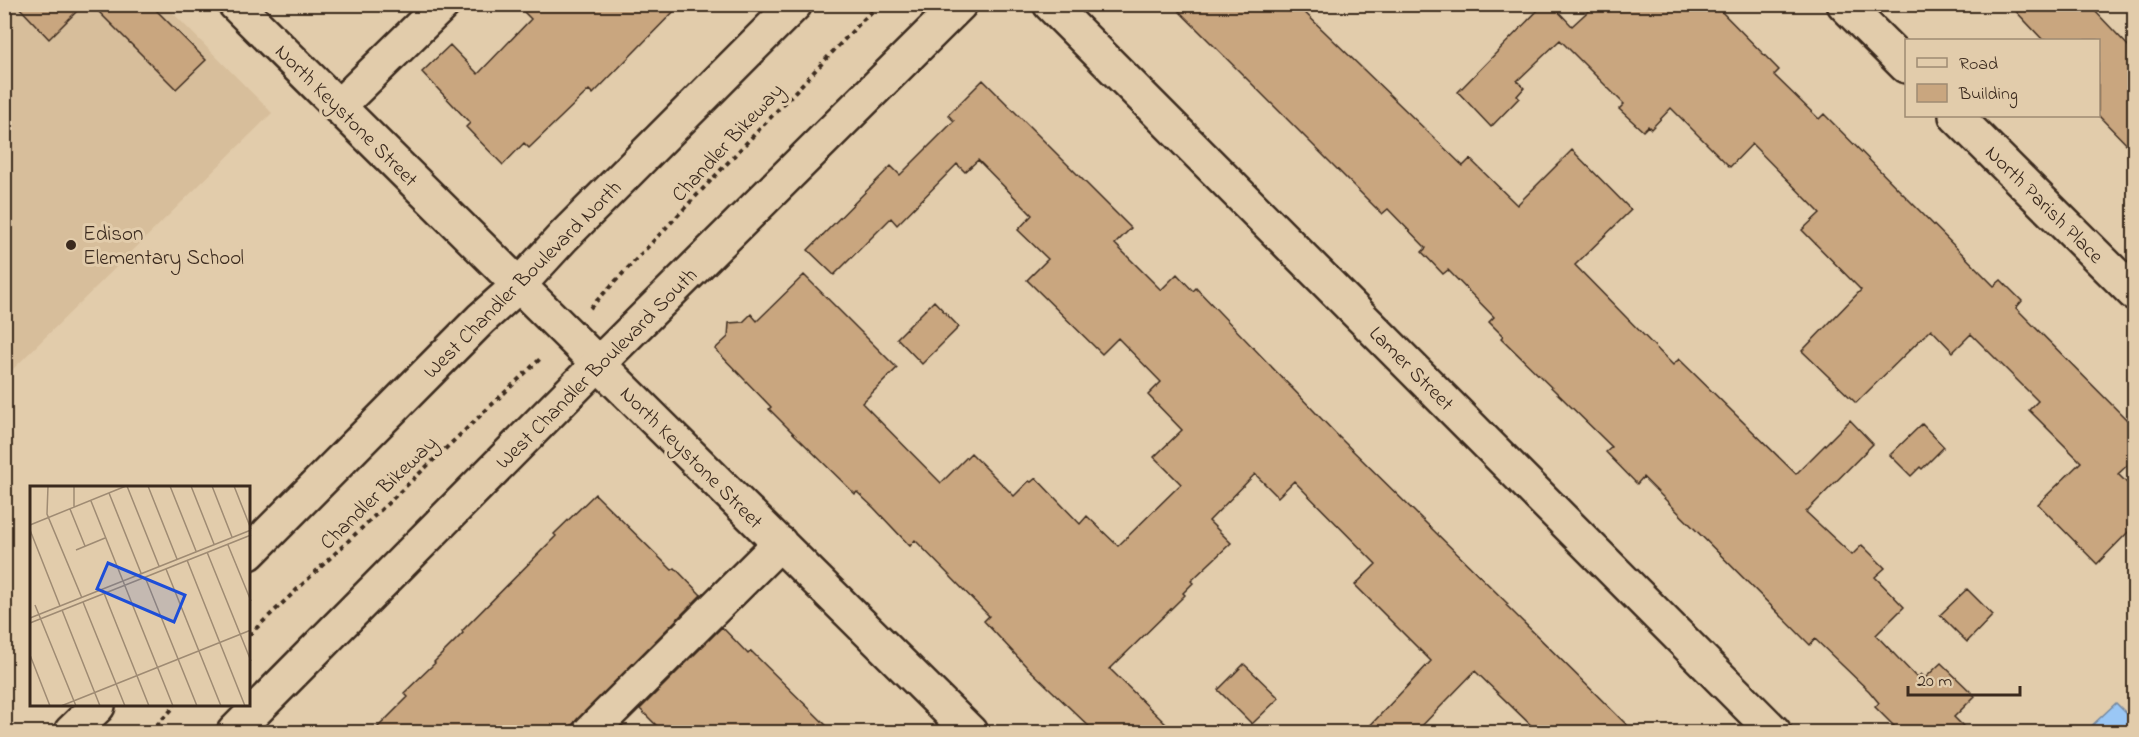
<svg xmlns="http://www.w3.org/2000/svg" width="2139" height="737" viewBox="0 0 2139 737" font-family="'Indie Flower',sans-serif">
	<style>
		.built { fill: #d7be9b }
		.water { fill: #9ac7f5; stroke: #74889f; stroke-width: 1.5 }
		.building { fill: #c9a67f; stroke: #3b2a1e; stroke-width: 1.5 }
		.lines { fill: none; stroke-linecap: round; stroke-linejoin: round }
		.minor-casing { stroke: #3b2a1e; stroke-width: 38 }
		.major-casing { stroke: #3b2a1e; stroke-width: 38 }
		.path { stroke: #3b2a1e; stroke-width: 4; stroke-dasharray: 4.5 4.5; stroke-linecap: butt }
		.minor { stroke: #e2ccab; stroke-width: 33 }
		.major { stroke: #e2ccab; stroke-width: 33 }
		.poi-dot { fill: #3b2a1e; stroke: #e2ccab; stroke-width: 2 }
		.labels { text-anchor: middle; stroke-width: 6; stroke-linejoin: round; paint-order: stroke }
		.street-label { font-size: 21px; fill: #3b2a1e; stroke: #e2ccab }
		.poi-label { font-size: 21px; fill: #3b2a1e; stroke: #e2ccab; text-anchor: start }
		.inset-road { fill: none; stroke: #9f8b73; stroke-width: 1.5 }
		.view { fill: #1d4ed8; fill-opacity: 0.15; stroke: #1d4ed8; stroke-width: 3 }
		.inset-edge { fill: none; stroke: #3b2a1e; stroke-width: 3 }
	</style>
	<rect width="100%" height="100%" fill="#e2ccab"/>
	<filter id="ink" filterUnits="userSpaceOnUse"><feTurbulence type="fractalNoise" baseFrequency=".0167" numOctaves="2"/><feDisplacementMap in="SourceGraphic" scale="12" xChannelSelector="R" yChannelSelector="G"/><feConvolveMatrix kernelMatrix="1 2 1 2 8 2 1 2 1" color-interpolation-filters="sRGB"/></filter>
	<g filter="url(#ink)">
		<!-- built -->
		<path class="built" d="M5,5H165L272,113L5,377Z"/>
		<!-- water -->
		<path class="water" d="M2116,703L2134,721L2122,732H2085Z"/>
		<!-- building -->
		<path class="building" d="M16,4H84L49,39Z
			M91,4H150L206,60L176,89Z
			M516,4H681L593,94L589,90L529,148L524,143L503,165L466,127L470,123L422,72L450,45L478,74L531,19Z
			M1172,4H1296L1463,166L1470,159L1517,205L1572,150L1631,210L1575,265L1673,365L1679,359L1796,474L1850,420L1873,444L1806,512L1852,555L1862,545L1885,568L1875,577L1904,607L1876,635L1917,678L1921,674L1925,678L1941,663L1975,696L1954,717L1969,732H1900L1875,707L1879,703L1869,691L1815,639L1810,645L1643,477L1637,484L1606,452L1612,447L1501,338L1503,336L1489,322L1494,317L1448,270L1443,274L1422,252L1426,248L1388,209L1382,214Z
			M1544,4H1551L1572,26L1596,4H1714L1779,70L1774,75L1819,119L1824,114L1994,286L2001,280L2022,301L2016,308L2134,427V459L2118,474L2134,490V526L2097,564L2038,504L2081,462L2029,410L2038,401L1971,334L1953,352L1931,329L1856,403L1802,351L1861,290L1802,230L1820,213L1752,144L1730,167L1671,108L1651,129L1648,126L1643,131L1619,109L1624,104L1560,40L1517,81L1524,88L1517,96L1519,98L1491,127L1458,92Z
			M2009,4H2093V9L2134,52V152L2098,115V40H2043Z
			M983,80L1131,228L1115,244L1161,290L1177,274L1193,291L1196,288L1339,437L1508,604L1506,605L1634,732H1538L1475,671L1416,732H1364L1431,661L1355,585L1376,564L1294,481L1278,497L1255,474L1209,521L1231,543L1191,581L1193,583L1183,593L1185,595L1110,669L1174,732H1095L1026,666L984,621L989,616L915,540L910,546L874,508L857,492L855,494L797,437L769,409L771,407L715,349L728,337L729,323L743,322L751,314L757,321L804,275L897,368L862,403L941,483L971,453L1014,496L1029,481L1031,482L1036,478L1080,524L1087,516L1118,546L1181,484L1154,457L1182,430L1148,395L1161,382L1118,338L1102,354L1027,280L1048,259L1018,230L1032,215L978,160L965,172L957,164L897,225L891,218L834,275L808,250L891,166L900,175L954,121L948,115Z
			M934,301L959,327L922,364L897,338Z
			M1922,424L1944,447L1922,469L1920,467L1911,476L1890,455Z
			M595,494L672,570L675,568L701,595L565,732H373L408,697L404,693L435,663L434,662L463,633L462,631L556,536L554,534Z
			M1967,589L1993,615L1967,642L1940,615Z
			M722,627L748,654L751,651L833,732H663L640,709Z
			M1244,664L1279,698L1252,724L1218,690Z"/>
		<g class="lines">
			<defs>
				<path id="minor" d="M235,4L970,732
					M1050,4L1774,732
					M1844,4L1906,66
					M338,107L443,4
					M1956,116L2134,293
					M590,732L780,543"/>
				<path id="major" d="M249,553L481,319L519,285L564,236L795,4
					M71,732L98,706
					M234,732L598,364L960,4"/>
			</defs>
			<!-- minor casing -->
			<use href="#minor" class="minor-casing"/>
			<!-- major casing -->
			<use href="#major" class="major-casing"/>
			<!-- path -->
			<path class="path" d="M590,308L861,22L880,4
				M249,635L541,358
				M150,732L175,706"/>
			<!-- minor -->
			<use href="#minor" class="minor"/>
			<!-- major -->
			<use href="#major" class="major"/>
		</g>
	</g>
	<!-- markers -->
	<circle class="poi-dot" cx="71" cy="245" r="6"/>
	<g class="labels">
		<!-- street labels -->
		<g class="street-label">
			<text transform="translate(347 115) rotate(45)" y="7">North Keystone Street</text>
			<text transform="translate(727 142) rotate(-47)" y="7">Chandler Bikeway</text>
			<text transform="translate(2045 204) rotate(45)" y="7">North Parish Place</text>
			<text transform="translate(522 279) rotate(-45)" y="7">West Chandler Boulevard North</text>
			<text transform="translate(596 368) rotate(-45)" y="7">West Chandler Boulevard South</text>
			<text transform="translate(1412 368) rotate(45)" y="7">Lamer Street</text>
			<text transform="translate(692 457) rotate(45)" y="7">North Keystone Street</text>
			<text transform="translate(378 492) rotate(-44)" y="7">Chandler Bikeway</text>
		</g>
		<!-- poi labels -->
		<g class="poi-label">
			<text x="83" y="240">Edison<tspan x="83" dy="24">Elementary School</tspan></text>
		</g>
	</g>
	<!-- overview -->
	<g transform="translate(30 486)">
		<rect width="220" height="220" fill="#e2ccab"/>
		<path class="inset-road" d="M18,0L17,28L52,112M97,0L129,80M118,0L147,73M140,0L166,65M161,0L184,58M182,0L202,51M204,0L221,43M79,7L111,87M61,15L143,220M44,21V0M40,23L55,60M0,39L96,0M0,44L30,120M198,59L221,115M46,64L75,52M177,66L221,175M157,74L215,220M136,83L191,220M115,91L167,220M74,107L119,220M53,116L95,220M5,119L46,220M32,124L70,220M0,132L221,44M0,137L221,49M0,169L20,220M31,220L221,144"/>
		<path class="view" d="M78,77L155,109L144,136L67,103Z"/>
		<rect width="220" height="220" class="inset-edge"/>
	</g>
	<!-- margin -->
	<rect width="2139" height="737" fill="none" stroke="#e2ccab" stroke-width="24"/>
	<rect x="12" y="12" width="2115" height="713" fill="none" stroke="#3b2a1e" stroke-width="2" filter="url(#ink)"/>
	<!-- legend -->
	<rect x="1905" y="39" width="195" height="78" fill="#e2ccab" stroke="#9f8b73" stroke-width="1.5"/>
	<rect x="1917" y="58" width="30" height="9" fill="#e2ccab" stroke="#9f8b73" stroke-width="1.5"/>
	<text x="1959" y="69" font-size="18" fill="#3b2a1e">Road</text>
	<rect x="1917" y="84" width="30" height="18" fill="#c9a67f" stroke="#9f8b73" stroke-width="1.5"/>
	<text x="1959" y="99" font-size="18" fill="#3b2a1e">Building</text>
	<!-- scale -->
	<path d="M1908 686v9h112v-9" fill="none" stroke="#3b2a1e" stroke-width="3"/>
	<text x="1917" y="686" font-size="18" fill="#3b2a1e" stroke="#e2ccab" stroke-width="4.5" paint-order="stroke">20 m</text>
</svg>
